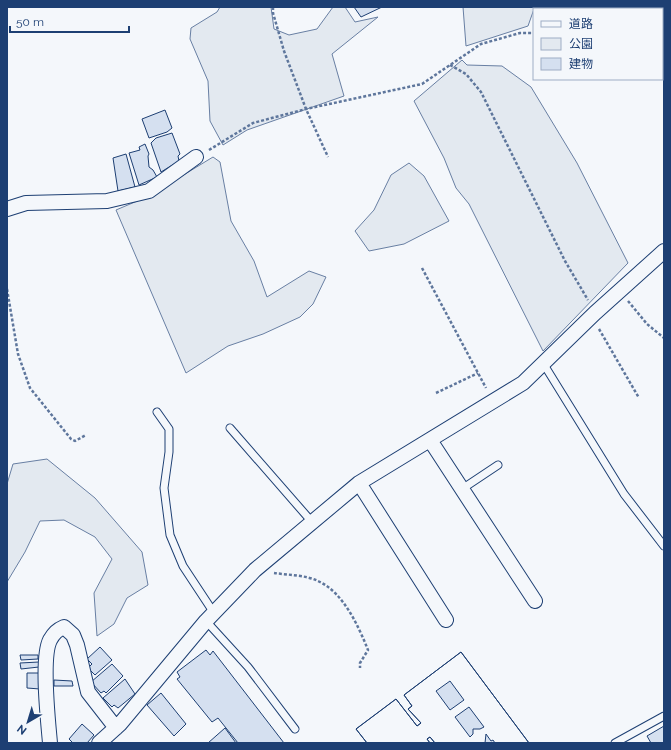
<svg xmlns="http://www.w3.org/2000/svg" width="671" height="750" viewBox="0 0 671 750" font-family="Raleway,'Noto Sans JP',sans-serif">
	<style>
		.green { fill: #e3e9f0; stroke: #687fa3 }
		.building { fill: #d5e0f0; stroke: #1d3f73; fill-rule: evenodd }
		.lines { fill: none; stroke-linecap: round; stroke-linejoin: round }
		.service-casing { stroke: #1d3f73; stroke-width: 9 }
		.minor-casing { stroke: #1d3f73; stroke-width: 16 }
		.path { stroke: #5e769c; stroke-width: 2.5; stroke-dasharray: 3 2; stroke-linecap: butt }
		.service { stroke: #f4f7fb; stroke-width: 7 }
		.minor { stroke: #f4f7fb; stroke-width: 14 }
	</style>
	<rect width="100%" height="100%" fill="#f4f7fb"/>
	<!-- green -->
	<path class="green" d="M220,7H271L274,29L289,35L317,29L333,7H345L355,22L378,17L332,54L344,96L247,130L223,145L210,121L208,81L190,39L191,28L217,12Z
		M463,7H537L534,9L528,26L466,46Z
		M462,60L467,65L502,66L531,87L577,163L628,263L543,351L469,204L456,188L444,158L414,101Z
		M213,157L220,162L231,221L254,261L267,297L309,271L326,277L313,304L300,317L263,334L228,346L186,373L116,210L149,196Z
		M409,163L424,176L449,221L404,244L369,251L355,231L374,210L391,175Z
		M47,459L95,498L142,552L148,585L127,598L114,624L97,636L94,593L112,559L95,537L64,520L40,521L25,552L7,582V484L13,464Z"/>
	<!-- building -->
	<path class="building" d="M354,7H382L361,17Z
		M541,7H564L565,9H541Z
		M165,110L172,128L167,132L149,138L142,119Z
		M172,133L180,154L178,156L179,161L161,172L151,143L156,138Z
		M145,144L149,154L148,156L149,167L153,170L157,177L139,185L129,153L140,150L139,147Z
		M126,154L135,187L118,191L113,158Z
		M100,647L112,660L95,675L88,668L92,664L87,659Z
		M206,650L210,655L213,651L284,743H238L218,718L212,722L177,679L180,677L177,672Z
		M461,652L529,743H495L493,740L491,741L486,734L485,743H435L430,737L427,739L430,743H367L356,729L396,699L417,726L421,723L408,709L412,706L404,695ZM450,681L464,700L450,710L436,691ZM469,707L484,727L480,729H473V734L470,737L455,717Z
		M461,652L529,743H435L430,737L427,739L430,743H367L356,729L396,699L417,726L421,723L408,709L412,706L404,695Z
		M20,655H38V659L21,660Z
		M39,662V667L21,669L20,663Z
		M112,664L123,676L106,693L104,691L101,693L91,682Z
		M27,673H41L40,689L27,688Z
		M125,679L135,694L118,708L114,705L112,707L103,698Z
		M54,680L72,681L73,686H54Z
		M161,693L186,724L174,736L147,705Z
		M82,724L94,735L87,743H73L69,739Z
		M664,726V743H651L647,736Z
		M225,728L236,743H208Z"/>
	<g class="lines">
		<defs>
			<path id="service" d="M543,363L624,494L664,546
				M157,412L169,429V452L164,488L170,535L183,566L214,613
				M230,428L312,522
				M462,489L498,465
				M206,621L248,667L295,729
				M615,743L664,716"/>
			<path id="minor" d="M7,209L26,203L107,201L149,191L196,157
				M430,440L535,601
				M359,483L446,620
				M50,743C48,720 41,658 50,640C54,633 57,630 64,627L73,635L77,645L88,692L116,728
				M99,743L120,724L206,621L255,570L359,483L523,383L595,313L664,251"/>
		</defs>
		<!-- service casing -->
		<use href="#service" class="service-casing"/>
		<!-- minor casing -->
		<use href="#minor" class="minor-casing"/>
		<!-- path -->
		<path class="path" d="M273,7V13L284,51L306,109L328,157
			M450,65L466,74L481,92L565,261L588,300
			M209,150L253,123L306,109L422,84L481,44L520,33H534
			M422,268L486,388
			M7,289L18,354L30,388L71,439L75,441L86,435
			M628,301L647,324L664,338
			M599,329L639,398
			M436,393L478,373
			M274,573C288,575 306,575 318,581C343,592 358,625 368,650L360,663V668"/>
		<!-- service -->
		<use href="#service" class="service"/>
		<!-- minor -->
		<use href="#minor" class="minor"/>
	</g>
	<!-- border -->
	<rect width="671" height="750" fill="none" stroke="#1d3f73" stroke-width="16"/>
	<!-- legend -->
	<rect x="533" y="8" width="130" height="72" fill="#f4f7fb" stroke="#9eadc5"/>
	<rect x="541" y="21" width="20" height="6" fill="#f4f7fb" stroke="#9eadc5"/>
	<text x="569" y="28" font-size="12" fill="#1d3f73">道路</text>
	<rect x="541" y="38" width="20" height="12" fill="#e3e9f0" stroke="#9eadc5"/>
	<text x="569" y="48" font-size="12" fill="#1d3f73">公園</text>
	<rect x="541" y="58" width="20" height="12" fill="#d5e0f0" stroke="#9eadc5"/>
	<text x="569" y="68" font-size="12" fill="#1d3f73">建物</text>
	<!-- north arrow -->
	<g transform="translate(28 722) rotate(218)" stroke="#f4f7fb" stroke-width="3" paint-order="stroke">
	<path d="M0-3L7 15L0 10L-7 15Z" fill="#1d3f73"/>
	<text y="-6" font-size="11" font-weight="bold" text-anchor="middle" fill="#1d3f73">N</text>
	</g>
	<!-- scale -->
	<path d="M10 26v6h119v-6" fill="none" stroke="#1d3f73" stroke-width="2"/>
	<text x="16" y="26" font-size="12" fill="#1d3f73" stroke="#f4f7fb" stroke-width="3" paint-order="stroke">50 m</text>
</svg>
